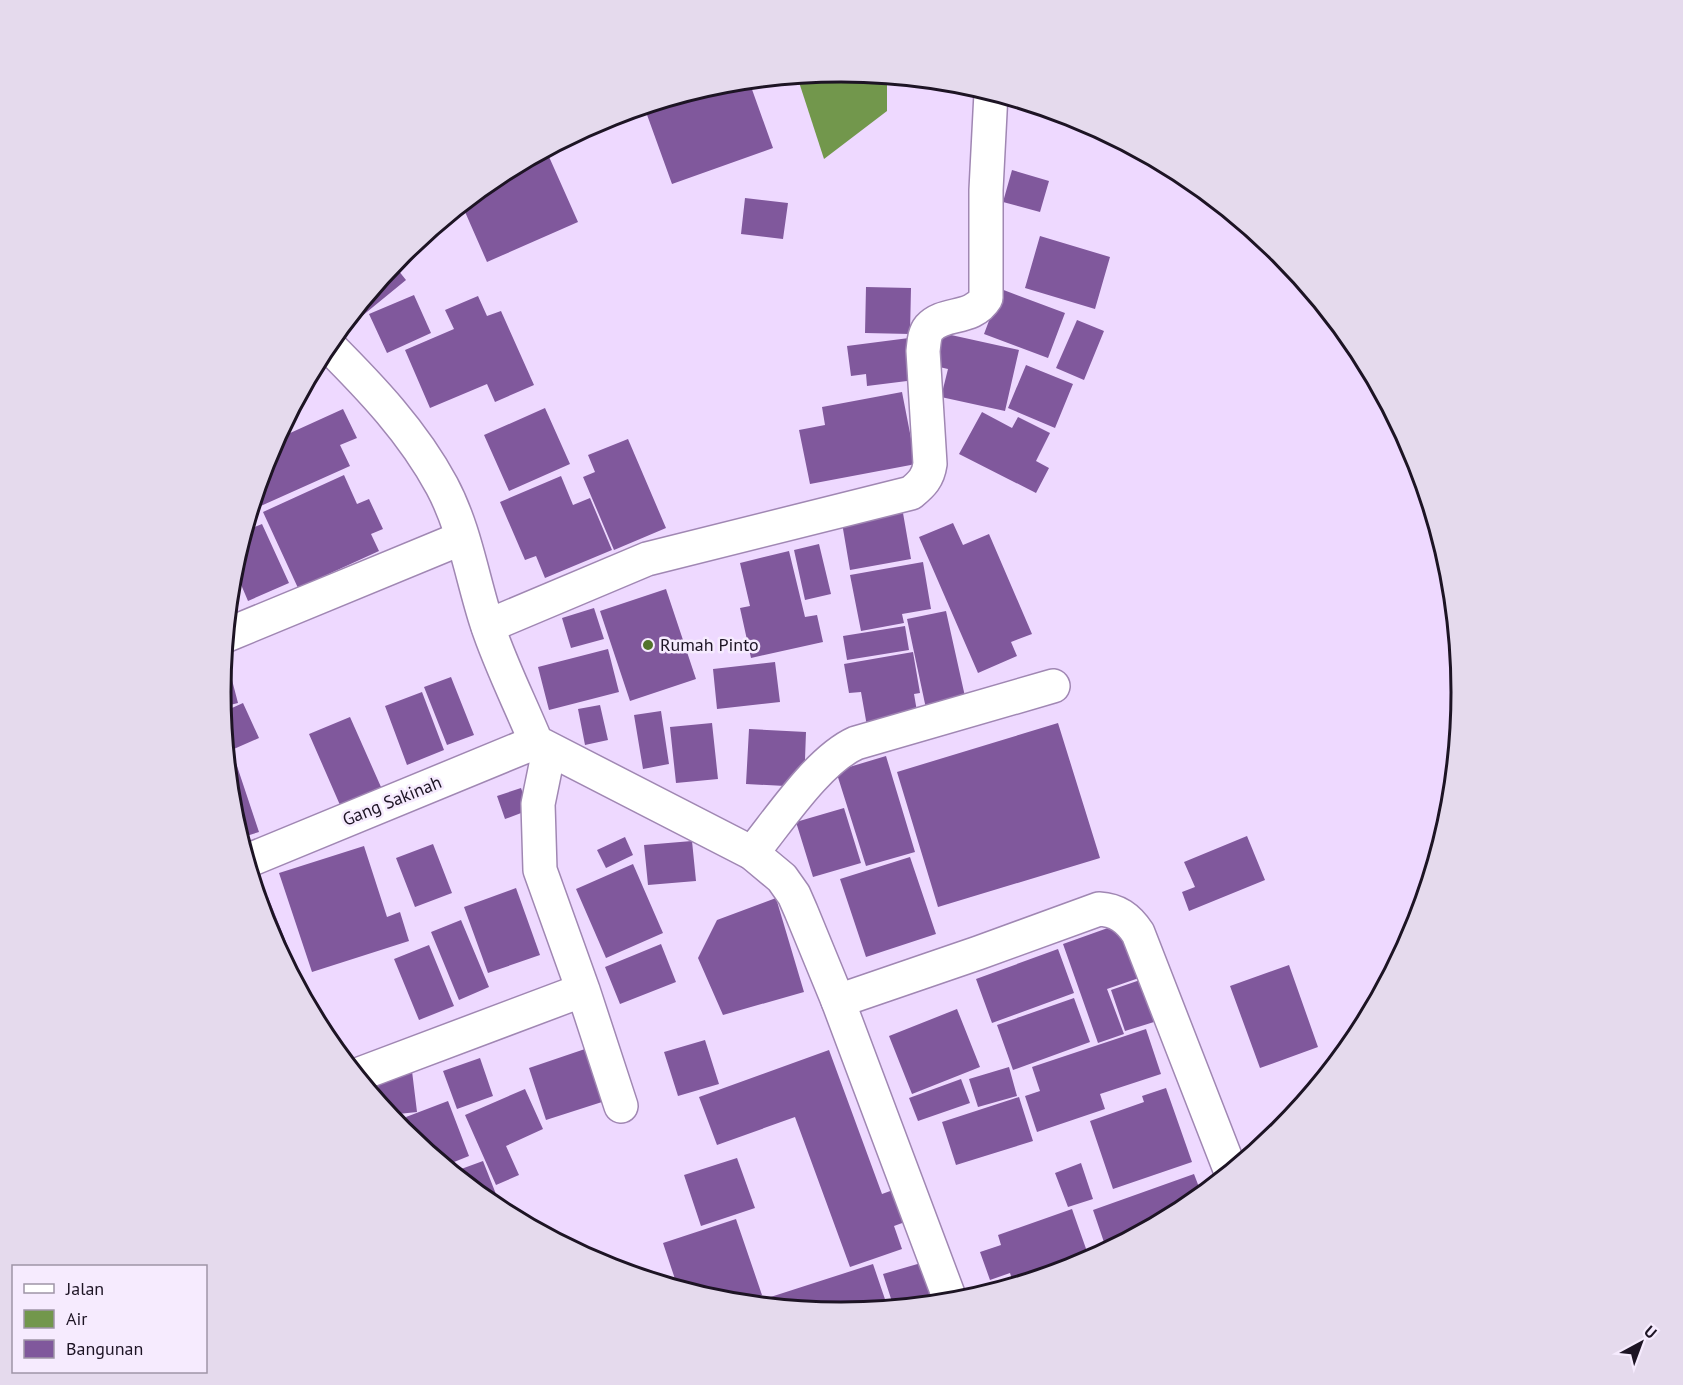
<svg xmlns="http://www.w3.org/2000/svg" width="1683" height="1385" viewBox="0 0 1683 1385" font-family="'PT Sans',sans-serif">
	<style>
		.water { fill: #72974c }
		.building { fill: #80589c }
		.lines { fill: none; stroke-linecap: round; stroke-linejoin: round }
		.minor-casing { stroke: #a087b3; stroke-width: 36 }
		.tertiary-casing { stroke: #a087b3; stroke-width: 36 }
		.minor { stroke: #fff; stroke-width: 33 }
		.tertiary { stroke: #fff; stroke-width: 33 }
		.poi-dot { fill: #52742b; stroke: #f6ebfe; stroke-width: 2 }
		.labels { text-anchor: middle; stroke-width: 5; stroke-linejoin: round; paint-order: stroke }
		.poi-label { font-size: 18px; fill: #1d1424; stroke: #f6ebfe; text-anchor: start }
		.street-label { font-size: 18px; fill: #1d1424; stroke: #f6ebfe }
		.rim { fill: none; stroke: #1d1424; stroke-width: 3 }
	</style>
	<rect width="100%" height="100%" fill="#eed9ff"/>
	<!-- water -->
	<path class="water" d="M842,72L887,76V111L824,159L797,76Z"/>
	<!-- building -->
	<path class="building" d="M749,81L773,148L672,184L646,112L721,84Z
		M546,150L578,222L487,262L462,205L497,176Z
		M1012,170L1049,181L1040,212L1003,202Z
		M745,198L788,203L783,239L741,234Z
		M1040,236L1110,257L1095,309L1025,288Z
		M394,265L406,280L340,334L338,332Z
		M866,287L911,288L910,334L865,333Z
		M1001,289L1065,313L1048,358L984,334Z
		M414,295L431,333L387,353L369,314Z
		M478,296L487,316L501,311L534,385L495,402L487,384L430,408L405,350L454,329L445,310Z
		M1077,320L1104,331L1084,380L1056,368Z
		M942,333L1019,350L1005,411L941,397L948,369L935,366Z
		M909,338L915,380L867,386L866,374L851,376L847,346Z
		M1026,365L1073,384L1055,428L1008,408Z
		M902,392L916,464L810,484L799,430L825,425L822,407Z
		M545,408L570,464L509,491L484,435Z
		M343,409L357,438L340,445L350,466L252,510L268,455L277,439Z
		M982,412L1012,428L1018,417L1050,433L1036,461L1049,468L1036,493L959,454Z
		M628,439L666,528L614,550L583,477L595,472L588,455Z
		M344,475L357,504L369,499L383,529L371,534L379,551L298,588L263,512Z
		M561,476L573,505L590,498L612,550L545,578L536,556L525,560L500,502Z
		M903,513L911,559L850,570L842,523Z
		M953,523L963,545L989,534L1032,634L1011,642L1017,656L978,673L919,537Z
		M262,524L289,583L248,601L234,568L245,531Z
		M819,544L831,594L805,600L794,550Z
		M789,551L805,617L817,615L823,642L751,658L740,608L750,606L740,563Z
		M923,562L931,609L902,614L904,623L861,631L850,575Z
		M666,589L696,679L630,701L600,611Z
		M594,608L604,639L571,648L562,618Z
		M946,611L968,710L928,718L907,619Z
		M905,626L909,650L847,660L843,636Z
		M608,649L619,692L549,710L538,667Z
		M913,652L920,693L914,694L919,723L868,732L861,692L849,693L844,664Z
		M224,657H226L238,703L222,707L221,692Z
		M775,662L780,702L717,709L713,669Z
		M451,677L474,735L447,745L424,687Z
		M422,692L444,750L407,765L385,706Z
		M243,703L259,738L227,752L223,712Z
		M600,705L608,740L585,745L578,709Z
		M661,711L669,764L643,769L634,715Z
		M350,717L381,787L340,805L309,734Z
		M712,723L718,779L676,783L670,727Z
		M1058,723L1100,858L938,907L897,772Z
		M749,729L806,732L804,787L746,784Z
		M886,756L915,852L866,866L836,771Z
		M236,763L259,832L240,838L233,813L228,766Z
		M521,788L529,810L505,819L497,796Z
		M844,808L861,863L813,877L796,822Z
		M1247,836L1265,880L1189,911L1182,892L1195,887L1184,862Z
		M625,837L633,855L606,868L597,850Z
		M692,841L696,881L648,885L644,845Z
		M433,844L452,893L415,907L396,858Z
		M364,846L387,917L400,912L409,941L312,972L279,873Z
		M910,857L936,934L866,957L840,879Z
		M633,864L663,933L606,958L576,889Z
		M516,888L540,955L488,973L464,907Z
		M268,897L298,972L292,974L268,930L259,900Z
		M776,898L804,992L723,1015L698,958L717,920Z
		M461,920L489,987L459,1000L431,932Z
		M1119,924L1139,978L1107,989L1124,1034L1098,1043L1063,944Z
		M661,944L676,982L620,1004L605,967Z
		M429,945L454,1006L419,1020L394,959Z
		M1058,949L1074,993L992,1023L976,979Z
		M1289,965L1318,1047L1260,1068L1230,986Z
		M1140,980L1154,1022L1125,1031L1111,990Z
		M1074,998L1090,1042L1013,1070L997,1025Z
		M957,1009L980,1067L912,1094L889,1036Z
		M1370,1013L1361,1031L1356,1019Z
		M1146,1029L1161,1074L1100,1094L1105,1109L1037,1132L1025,1096L1040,1091L1032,1067Z
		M705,1040L719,1084L678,1096L664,1052Z
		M585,1049L602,1102L546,1120L529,1068Z
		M829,1050L882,1194L893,1190L905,1222L894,1226L902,1249L850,1267L795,1117L717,1145L699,1097Z
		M480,1058L493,1096L457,1109L443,1071Z
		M1009,1067L1017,1096L978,1107L969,1079Z
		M412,1071L417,1112L389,1115L380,1104L377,1075Z
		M961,1079L970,1103L918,1121L909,1098Z
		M1166,1088L1192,1162L1113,1189L1090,1121L1144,1102L1142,1096Z
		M525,1089L543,1129L506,1146L519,1175L496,1185L465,1115Z
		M1019,1097L1033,1141L956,1165L942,1122Z
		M448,1101L469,1156L444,1166L416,1142L406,1117Z
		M737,1158L755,1208L701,1226L684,1175Z
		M483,1161L503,1212L453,1172Z
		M1081,1163L1093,1199L1068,1207L1055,1173Z
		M1194,1174L1202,1195L1186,1209L1107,1251L1093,1210Z
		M1072,1209L1090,1260L1079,1266L1014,1285L1010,1273L990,1280L980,1252L1001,1245L998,1235Z
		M736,1219L762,1295L738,1303L720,1301L678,1288L663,1243Z
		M921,1263L934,1304L894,1308L883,1274Z
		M873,1264L888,1308L841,1313L749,1304Z"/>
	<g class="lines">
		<defs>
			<path id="minor" d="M488,626L647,559L911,493C922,484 928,478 930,464L923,351C924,344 924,334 929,328C944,311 972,321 986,298V190L991,93
				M227,635L462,538
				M752,853C779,820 818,760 856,743L1053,686
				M247,861L536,742
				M583,990L621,1106
				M838,1001L978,953L1099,909C1117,910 1128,918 1138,933L1231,1172
				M357,1075L583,990L540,870L538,804L549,750"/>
			<path id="tertiary" d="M328,345C371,388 413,432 442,486C465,529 472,578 487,624C500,664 520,703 536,742L752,853L782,878L794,895L801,911L838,1001L951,1302"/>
		</defs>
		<!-- minor casing -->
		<use href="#minor" class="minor-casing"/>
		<!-- tertiary casing -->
		<use href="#tertiary" class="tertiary-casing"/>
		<!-- minor -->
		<use href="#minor" class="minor"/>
		<!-- tertiary -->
		<use href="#tertiary" class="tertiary"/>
	</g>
	<!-- markers -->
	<circle class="poi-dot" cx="648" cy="645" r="6"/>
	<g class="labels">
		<!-- poi labels -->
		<g class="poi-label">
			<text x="660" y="651">Rumah Pinto</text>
		</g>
		<!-- street labels -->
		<g class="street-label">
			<text transform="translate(392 801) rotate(-22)" y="6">Gang Sakinah</text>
		</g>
	</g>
	<!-- crop -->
	<path d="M0 0H1683V1385H0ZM231 692a610 610 0 1 1 1220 0a610 610 0 1 1-1220 0Z" fill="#e5daed" fill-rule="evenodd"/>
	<path class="rim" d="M231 692a610 610 0 1 1 1220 0a610 610 0 1 1-1220 0Z"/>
	<!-- legend -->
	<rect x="12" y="1265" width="195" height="108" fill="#f6ebfe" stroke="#9f95a7" stroke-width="1.5"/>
	<rect x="24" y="1284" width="30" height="9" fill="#ffffff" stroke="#9f95a7" stroke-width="1.5"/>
	<text x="66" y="1295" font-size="18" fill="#1d1424">Jalan</text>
	<rect x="24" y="1310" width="30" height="18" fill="#72974c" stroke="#9f95a7" stroke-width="1.5"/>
	<text x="66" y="1325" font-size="18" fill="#1d1424">Air</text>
	<rect x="24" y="1340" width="30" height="18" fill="#80589c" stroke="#9f95a7" stroke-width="1.5"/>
	<text x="66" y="1355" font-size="18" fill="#1d1424">Bangunan</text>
	<!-- north arrow -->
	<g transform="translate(1641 1343) rotate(41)" stroke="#f6ebfe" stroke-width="4.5" paint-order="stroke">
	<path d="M0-4.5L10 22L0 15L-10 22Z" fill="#1d1424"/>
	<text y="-9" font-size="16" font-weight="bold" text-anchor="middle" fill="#1d1424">U</text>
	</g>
</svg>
